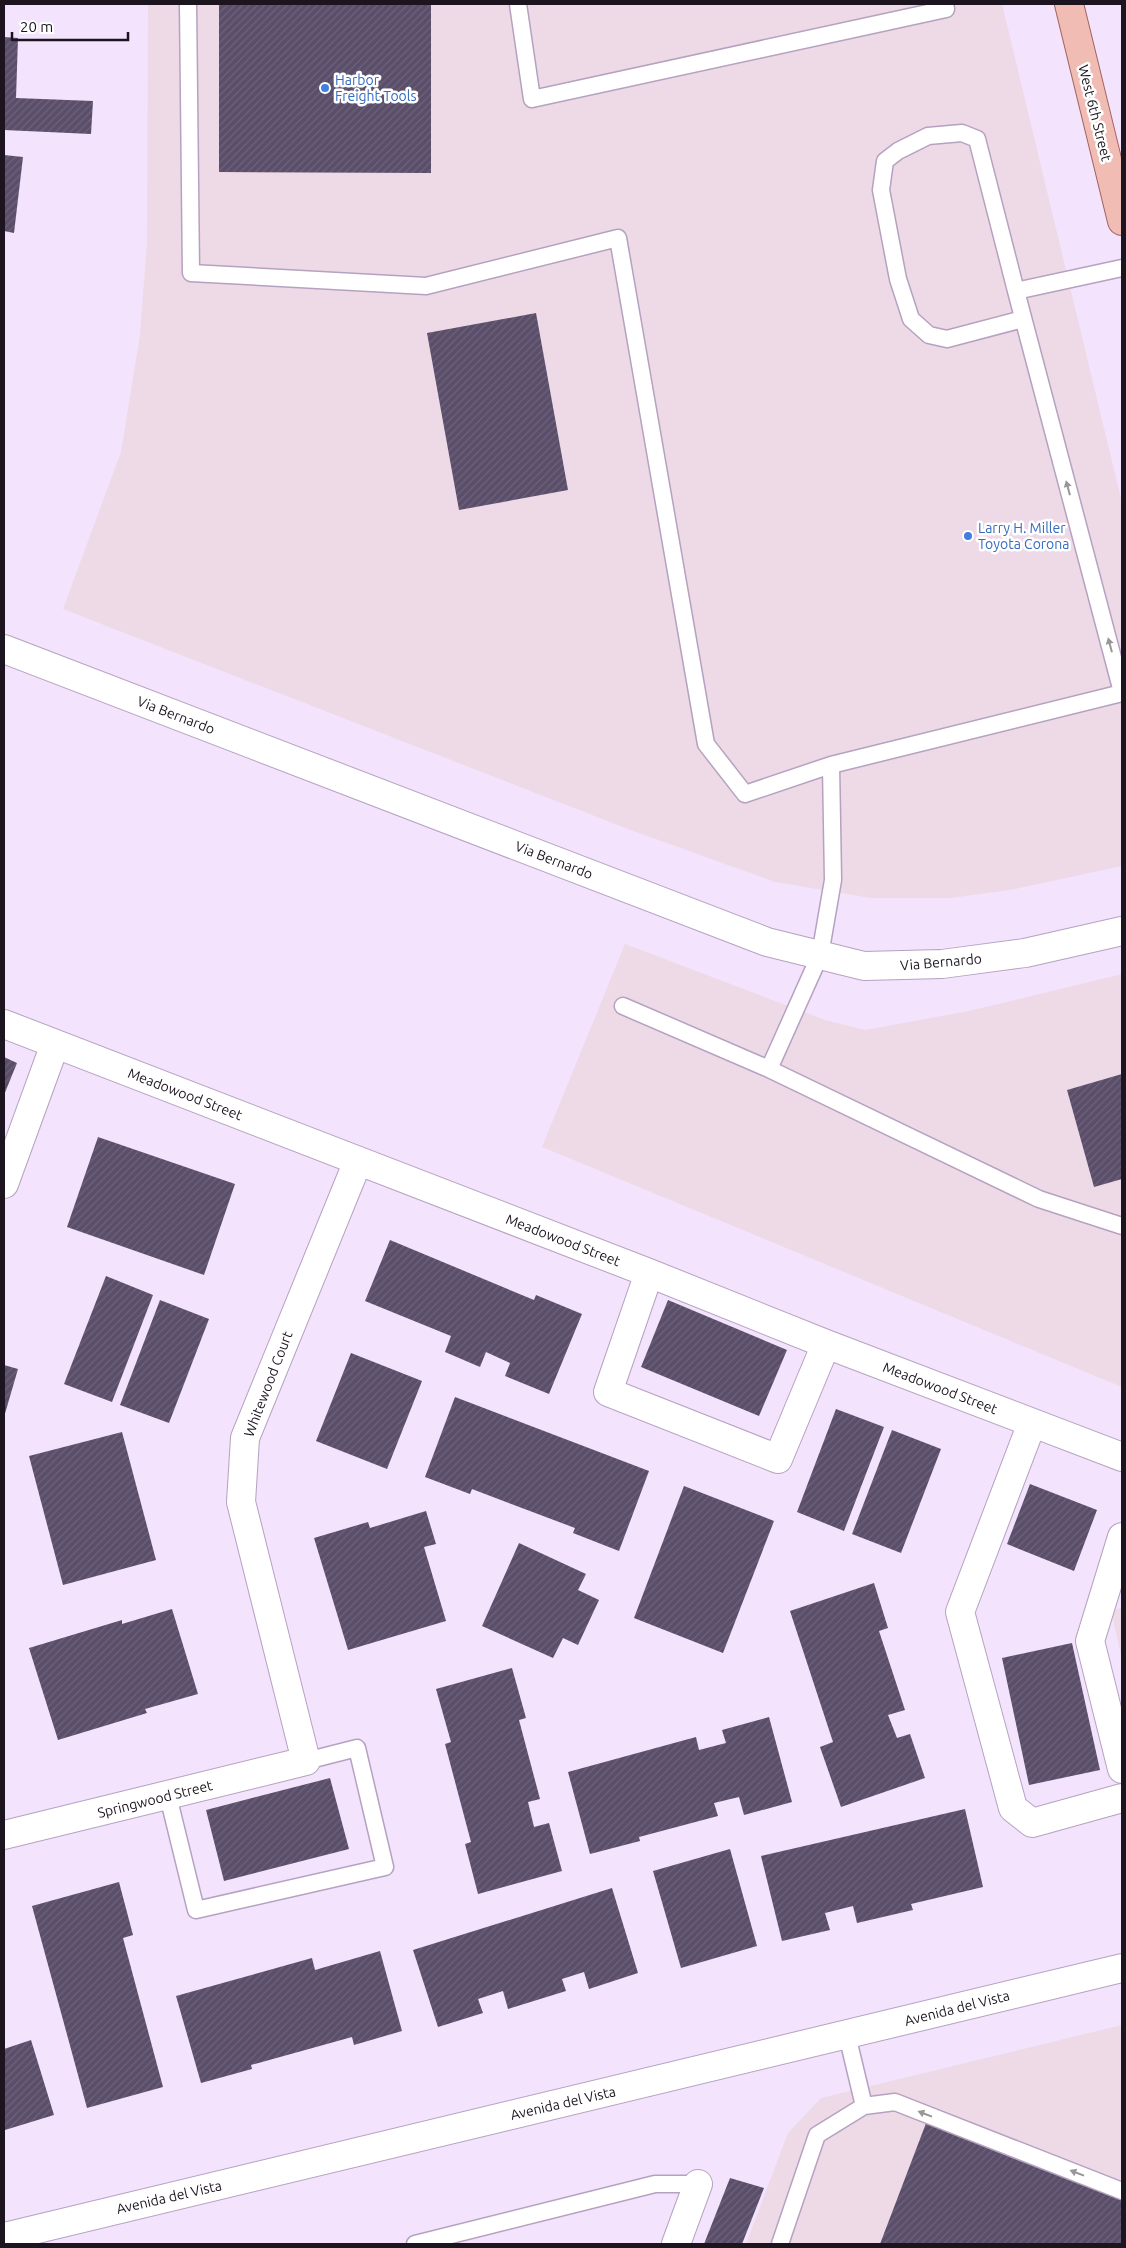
<svg xmlns="http://www.w3.org/2000/svg" width="1126" height="2248" viewBox="0 0 1126 2248" font-family="Ubuntu,sans-serif">
	<style>
		.commercial { fill: #eed9e7 }
		.building { fill: url(#building-hatch) }
		.lines { fill: none; stroke-linecap: round; stroke-linejoin: round }
		.service-casing { stroke: #b5a2c0; stroke-width: 19 }
		.minor-casing { stroke: #b5a2c0; stroke-width: 30 }
		.tertiary-casing { stroke: #b5a2c0; stroke-width: 30 }
		.primary-casing { stroke: #a0645f; stroke-width: 30 }
		.service { stroke: #fff; stroke-width: 16 }
		.minor { stroke: #fff; stroke-width: 28 }
		.tertiary { stroke: #fff; stroke-width: 28 }
		.primary { stroke: #f1bcb4; stroke-width: 28 }
		.oneway { fill: #99969a }
		.shop-dot { fill: #3f7fe0; stroke: #fff; stroke-width: 2 }
		.labels { text-anchor: middle; stroke-width: 5; stroke-linejoin: round; paint-order: stroke }
		.shop-label { font-size: 14px; fill: #366cbe; stroke: #fff; text-anchor: start }
		.street-label { font-size: 14px; fill: #1c151f; stroke: #fff }
	</style>
	<defs>
		<pattern id="building-hatch" width="6" height="6" patternUnits="userSpaceOnUse" patternTransform="scale(1.25)"><rect width="6" height="6" fill="#5a4e6a"/><path d="M-1 1l2-2M0 6l6-6M5 7l2-2" fill="none" stroke="#6d637a"/></pattern>
	</defs>
	<rect width="100%" height="100%" fill="#f3e3fc"/>
	<!-- commercial -->
	<path class="commercial" d="M148,4H1002L1122,503V866L1010,890L950,898H871L775,882L628,829L63,609L121,452L140,335L147,243Z
		M625,944L825,1020L865,1030L969,1011L1122,974V1387L542,1147Z
		M1122,1608V1660L1111,1610Z
		M1122,2025V2244H746L788,2133L821,2098Z"/>
	<!-- building -->
	<path class="building" d="M219,4H431V173L219,172Z
		M4,37L18,38L16,98L93,101L91,134L4,130Z
		M4,155L23,157L14,233L4,231Z
		M536,313L568,490L459,510L427,333Z
		M4,1057L17,1063L4,1095Z
		M1122,1074V1179L1094,1187L1067,1090Z
		M98,1137L235,1184L204,1275L67,1227Z
		M390,1240L534,1300L536,1295L582,1314L549,1394L505,1376L510,1363L486,1352L480,1367L445,1352L451,1336L365,1301Z
		M106,1276L153,1295L112,1402L64,1384Z
		M160,1300L209,1319L169,1423L120,1405Z
		M668,1300L787,1350L759,1416L641,1367Z
		M351,1353L422,1381L387,1469L316,1441Z
		M4,1365L18,1369L4,1417Z
		M455,1397L649,1471L619,1551L573,1533L575,1528L472,1489L470,1494L425,1477Z
		M836,1409L884,1427L844,1531L797,1512Z
		M892,1430L941,1449L901,1553L852,1534Z
		M122,1432L156,1560L63,1585L29,1456Z
		M1030,1484L1097,1510L1074,1571L1007,1544Z
		M684,1486L774,1521L723,1653L634,1618Z
		M426,1511L436,1544L424,1547L446,1621L348,1650L314,1538L368,1522L370,1528Z
		M519,1543L586,1574L578,1590L599,1600L578,1645L563,1638L553,1658L482,1626Z
		M874,1583L888,1628L879,1631L905,1710L888,1715L897,1738L910,1734L925,1778L841,1807L820,1747L833,1742L790,1611Z
		M172,1609L198,1694L145,1709L147,1713L58,1740L29,1648L122,1620V1624Z
		M1072,1643L1100,1770L1029,1785L1002,1658Z
		M512,1668L526,1718L519,1720L540,1799L528,1802L534,1827L549,1823L562,1871L478,1894L465,1844L471,1842L445,1744L451,1742L436,1689Z
		M769,1717L792,1802L744,1815L739,1797L714,1803L718,1816L639,1837L640,1841L590,1854L568,1772L696,1737L699,1750L726,1743L722,1730Z
		M330,1778L349,1849L224,1881L206,1810Z
		M965,1809L983,1887L911,1904L913,1910L857,1923L853,1906L825,1913L830,1930L782,1941L761,1856Z
		M730,1849L757,1946L681,1968L653,1871Z
		M119,1882L133,1935L123,1938L163,2087L87,2108L32,1906Z
		M612,1888L638,1973L589,1989L584,1972L562,1979L566,1991L508,2009L503,1991L478,1999L483,2013L438,2027L413,1950Z
		M380,1951L402,2031L354,2045L352,2037L251,2065L252,2069L201,2083L176,1996L312,1958L315,1970Z
		M31,2040L54,2115L5,2130L4,2049Z
		M928,2118L1122,2194V2244H880Z
		M730,2178L764,2188L742,2244H704Z"/>
	<g class="lines">
		<defs>
			<path id="service" d="M188,4L191,273L426,286L618,238L706,744L745,794L831,765L1122,693
				M518,4L532,99L946,9L945,4
				M1122,268L1016,291L1122,692
				M1016,291L977,139L962,133L928,136L898,151L885,161L881,190L898,279L911,319L929,335L947,339L1023,319
				M623,1006L769,1069L1039,1199L1122,1226
				M769,1069L820,955L833,880L831,765
				M168,1796L196,1910L385,1867L357,1748L306,1761
				M864,2106L895,2102L1122,2191
				M415,2244L655,2184H698
				M780,2244L817,2135L864,2106L847,2035"/>
			<path id="minor" d="M4,649L767,942L864,966L942,964L1025,953L1122,931
				M4,1024L649,1273L826,1344L1122,1457
				M4,1184L55,1044
				M649,1273L608,1392L778,1459L826,1344
				M1032,1423L960,1612L1013,1808L1032,1823L1122,1798
				M1122,1537L1090,1641L1122,1769
				M4,1835L306,1761L241,1502L245,1438L358,1161
				M676,2244L698,2184"/>
			<path id="tertiary" d="M4,2237L1122,1968"/>
			<path id="primary" d="M1069,4L1122,221"/>
		</defs>
		<!-- service casing -->
		<use href="#service" class="service-casing"/>
		<!-- minor casing -->
		<use href="#minor" class="minor-casing"/>
		<!-- tertiary casing -->
		<use href="#tertiary" class="tertiary-casing"/>
		<!-- primary casing -->
		<use href="#primary" class="primary-casing"/>
		<!-- service -->
		<use href="#service" class="service"/>
		<!-- minor -->
		<use href="#minor" class="minor"/>
		<!-- tertiary -->
		<use href="#tertiary" class="tertiary"/>
		<!-- primary -->
		<use href="#primary" class="primary"/>
	</g>
	<!-- one-way arrows -->
	<defs><path id="oneway-solid" d="M-6-.8H1V-3.2L6.5 0L1 3.2V.8H-6Z" transform="scale(1.25)"/></defs>
	<g class="oneway">
		<use href="#oneway-solid" transform="translate(1068 488) rotate(-105)"/>
		<use href="#oneway-solid" transform="translate(1110 645) rotate(-105)"/>
		<use href="#oneway-solid" transform="translate(925 2114) rotate(-159)"/>
		<use href="#oneway-solid" transform="translate(1077 2173) rotate(-159)"/>
	</g>
	<!-- markers -->
	<g class="shop-dot">
		<circle cx="325" cy="88" r="5"/>
		<circle cx="968" cy="536" r="5"/>
	</g>
	<g class="labels">
		<!-- shop labels -->
		<g class="shop-label">
			<text x="335" y="85">Harbor<tspan x="335" dy="16">Freight Tools</tspan></text>
			<text x="978" y="533">Larry H. Miller<tspan x="978" dy="16">Toyota Corona</tspan></text>
		</g>
		<!-- street labels -->
		<g class="street-label">
			<text transform="translate(1095 113) rotate(76)" y="5">West 6th Street</text>
			<text transform="translate(176 715) rotate(21)" y="5">Via Bernardo</text>
			<text transform="translate(554 860) rotate(21)" y="5">Via Bernardo</text>
			<text transform="translate(941 962) rotate(-5)" y="5">Via Bernardo</text>
			<text transform="translate(185 1094) rotate(21)" y="5">Meadowood Street</text>
			<text transform="translate(563 1240) rotate(21)" y="5">Meadowood Street</text>
			<text transform="translate(268 1384) rotate(-69)" y="5">Whitewood Court</text>
			<text transform="translate(940 1388) rotate(21)" y="5">Meadowood Street</text>
			<text transform="translate(155 1799) rotate(-14)" y="5">Springwood Street</text>
			<text transform="translate(957 2008) rotate(-14)" y="5">Avenida del Vista</text>
			<text transform="translate(563 2103) rotate(-13)" y="5">Avenida del Vista</text>
			<text transform="translate(169 2197) rotate(-13)" y="5">Avenida del Vista</text>
		</g>
	</g>
	<!-- border -->
	<rect width="1126" height="2248" fill="none" stroke="#1c151f" stroke-width="10"/>
	<!-- scale -->
	<path d="M12 32v8h116v-8" fill="none" stroke="#1c151f" stroke-width="2.5"/>
	<text x="20" y="32" font-size="15" fill="#1c151f" stroke="#ffffff" stroke-width="4" paint-order="stroke">20 m</text>
</svg>
